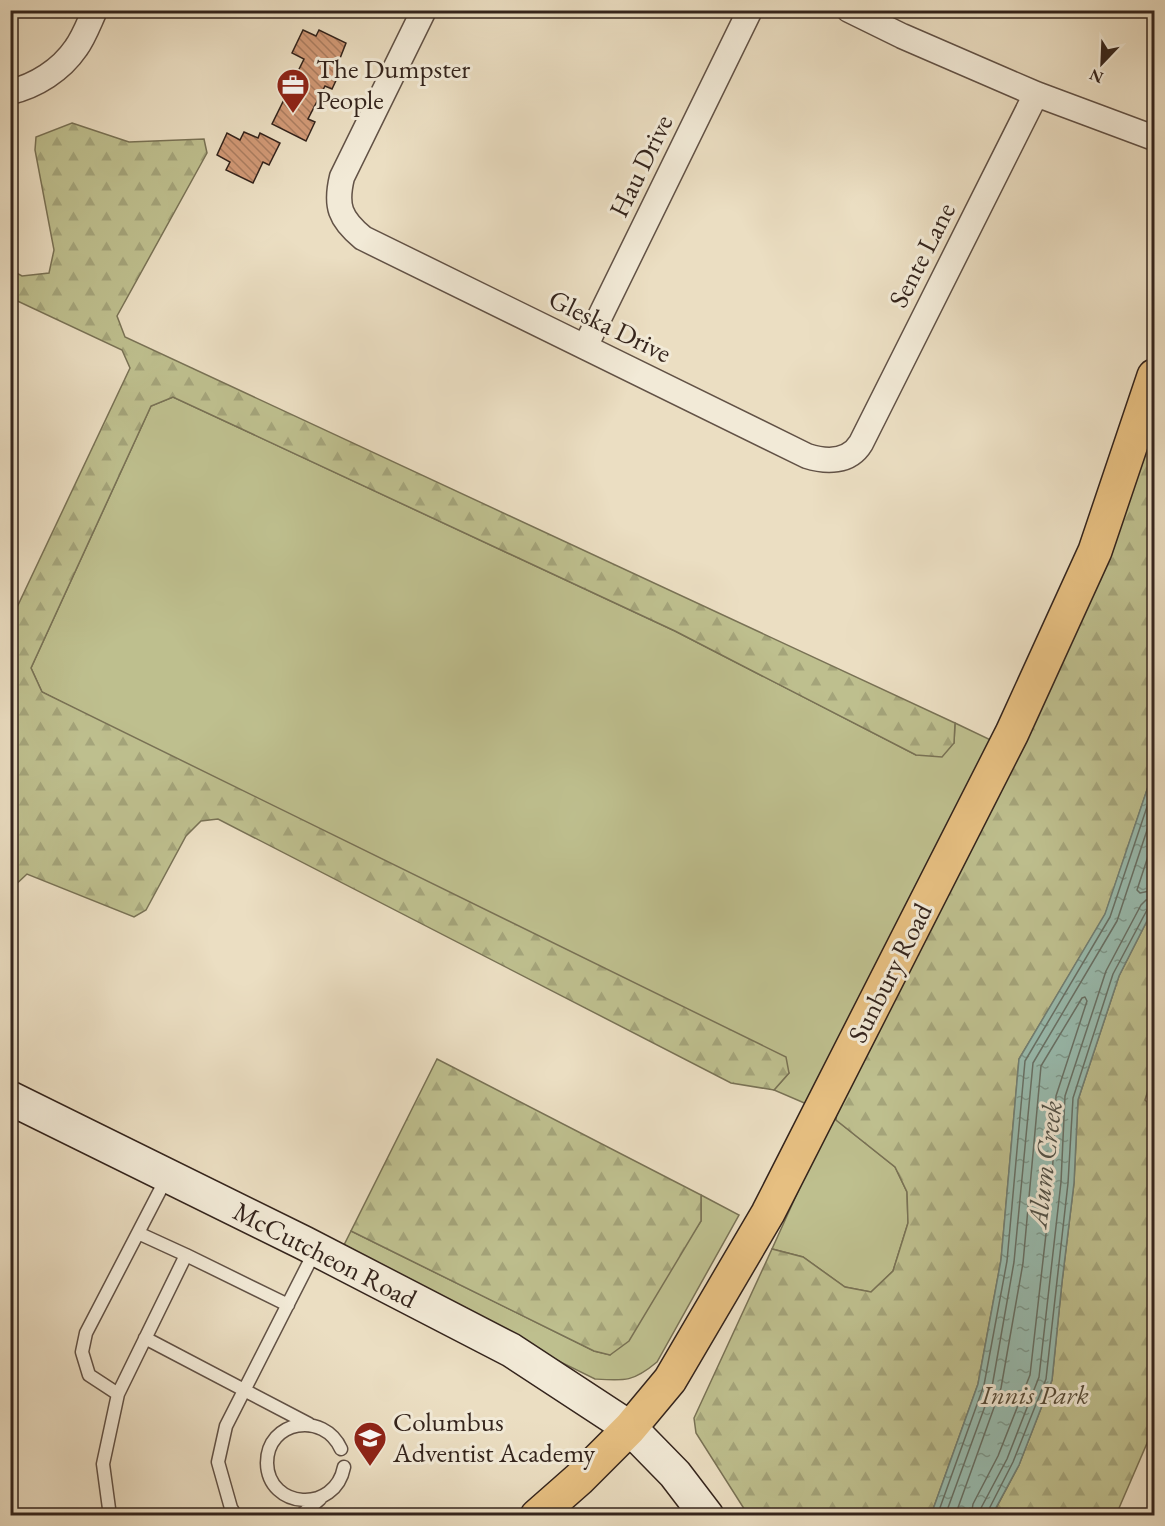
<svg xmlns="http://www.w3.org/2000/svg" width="1165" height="1526" viewBox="0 0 1165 1526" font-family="'EB Garamond',serif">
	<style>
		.green { fill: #bebf8e; stroke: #797255; stroke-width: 1.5 }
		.forest { fill: url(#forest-firs); stroke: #797255; stroke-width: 1.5 }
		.water { fill: url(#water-ripples); stroke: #707f75; stroke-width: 1.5 }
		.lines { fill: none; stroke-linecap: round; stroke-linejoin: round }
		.shore { stroke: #667066; stroke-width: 1.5 }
		.building { fill: url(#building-back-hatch); stroke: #34241c; stroke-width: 1.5 }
		.service-casing { stroke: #625246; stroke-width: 15 }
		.minor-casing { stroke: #625246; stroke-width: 27 }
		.secondary-casing { stroke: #34241c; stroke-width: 36 }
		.primary-casing { stroke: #34241c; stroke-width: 36 }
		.service { stroke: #f2ead7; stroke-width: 12 }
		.minor { stroke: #f2ead7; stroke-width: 24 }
		.secondary { stroke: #f2ead7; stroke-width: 33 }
		.primary { stroke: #e6bf81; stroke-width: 33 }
		.labels { text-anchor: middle; stroke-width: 6; stroke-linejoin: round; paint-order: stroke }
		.poi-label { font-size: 27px; fill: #34241c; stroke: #f2ead7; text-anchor: start }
		.street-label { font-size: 27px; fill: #34241c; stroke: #f2ead7 }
		.park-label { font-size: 27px; font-style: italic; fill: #564b38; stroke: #f2ead7 }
		.water-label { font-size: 28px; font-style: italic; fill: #525248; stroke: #f2ead7 }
	</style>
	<defs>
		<pattern id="forest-firs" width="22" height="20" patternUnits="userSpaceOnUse" patternTransform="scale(1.5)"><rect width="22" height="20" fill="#bebf8e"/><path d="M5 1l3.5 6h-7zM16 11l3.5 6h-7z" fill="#a4a47a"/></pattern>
		<pattern id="water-ripples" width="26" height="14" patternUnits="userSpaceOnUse" patternTransform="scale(1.5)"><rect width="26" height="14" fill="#98bcb0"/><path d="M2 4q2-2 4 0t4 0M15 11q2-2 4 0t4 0" fill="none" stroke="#7d998e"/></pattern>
		<pattern id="building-back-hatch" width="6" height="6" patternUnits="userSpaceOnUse" patternTransform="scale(1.5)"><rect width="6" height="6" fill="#d19976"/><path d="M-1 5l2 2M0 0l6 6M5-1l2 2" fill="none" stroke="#aa7d60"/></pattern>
	</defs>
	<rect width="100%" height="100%" fill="#ebdec2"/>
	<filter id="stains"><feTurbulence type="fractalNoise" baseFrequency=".00333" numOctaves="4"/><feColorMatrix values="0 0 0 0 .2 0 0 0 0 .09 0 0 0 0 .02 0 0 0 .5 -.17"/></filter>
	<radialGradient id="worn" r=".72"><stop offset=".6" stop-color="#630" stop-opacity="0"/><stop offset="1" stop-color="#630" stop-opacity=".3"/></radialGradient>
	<!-- green -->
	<path class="green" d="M173,397L675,631L916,755L954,743L955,723L995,742L809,1105L774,1090L789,1073L42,692L31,668L151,406Z
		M838,1103L836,1120L895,1167L907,1192L908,1223L893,1271L871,1292L845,1287L803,1257L772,1249Z
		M701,1195L739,1215L657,1362C633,1382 625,1381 595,1379L340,1253L351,1231L594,1351L610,1355L701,1221Z"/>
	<!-- forest -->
	<path class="forest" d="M72,123L129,142L204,139L207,153L117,316L125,337L955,723L954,743L942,757L916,755L675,631L173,397L151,406L31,668L42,692L786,1057L789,1073L774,1090L731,1083L218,819L201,821L186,836L146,910L134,917L27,874L11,889V620L130,368L122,350L11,298V270L22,276L49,273L54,250L35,150L36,137Z
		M1154,390V769L1105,915L1019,1059L1001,1260L978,1384L931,1515H748L696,1433L694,1418L772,1249L803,1257L845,1287L871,1292L893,1271L908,1223L907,1192L895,1167L836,1120L838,1103Z
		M1154,907V1071L1145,1100L1154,1108V1427L1116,1515L992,1516L1019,1465L1052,1380L1062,1282L1074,1183L1078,1100L1119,976Z
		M437,1059L701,1195V1221L629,1341L610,1355L594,1351L351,1231Z"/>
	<!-- water -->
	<path class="water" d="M1154,769V907L1119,976L1078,1100L1074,1183L1062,1282L1052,1380L1019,1465L992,1515H931L978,1384L1001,1260L1019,1059L1105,914Z"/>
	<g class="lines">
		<!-- shore -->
		<path class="shore" d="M1154,838L1137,890L1140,893L1154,890
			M937,1516L984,1385L1007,1261L1025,1061L1110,917L1154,786
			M945,1516L992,1387L1014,1262L1033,1063L1117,921L1154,809
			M955,1516L1001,1388L1023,1263L1041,1066L1082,998L1085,997L1087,1001L1056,1096L1052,1181L1030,1375L998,1456L973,1504L971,1516
			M980,1516L981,1508L1007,1459L1039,1377L1061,1182L1065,1096L1106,971L1141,905L1146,900L1154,899
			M987,1516L988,1511L1013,1462L1046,1379L1068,1183L1073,1098L1113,974L1147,910L1154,906"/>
	</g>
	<!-- building -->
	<path class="building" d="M303,30L316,36L319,30L346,43L335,71L339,74L332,89L325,86L308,119L315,122L306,141L272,124L304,59L292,53Z
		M244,132L258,138L260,133L280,143L269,165L263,162L253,183L226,170L230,162L217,155L227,133L240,140Z"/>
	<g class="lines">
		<defs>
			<path id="service" d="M138,1233L186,1255
				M145,1338L309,1424
				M118,1394L89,1375L82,1352L86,1333L167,1177
				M341,1449C324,1411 267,1420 267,1463C268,1509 335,1514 344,1467
				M110,1516L103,1464L118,1394L186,1255L288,1305
				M236,1516L231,1508L218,1462L226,1426L315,1251
				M300,1516L320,1499"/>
			<path id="minor" d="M424,10L342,177C335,206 340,219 363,238L807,456C826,462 849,463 861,443L1036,94
				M849,10L902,36L1036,94L1154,138
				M10,92C36,86 61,70 76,48C84,37 89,23 95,10
				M585,347L750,10"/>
			<path id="secondary" d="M10,1098L304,1243L511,1350L630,1428L675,1474L707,1516"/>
			<path id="primary" d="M537,1516L579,1479L630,1428L670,1380L768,1213L1012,733L1095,551L1154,376"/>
		</defs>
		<!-- service casing -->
		<use href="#service" class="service-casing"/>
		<!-- minor casing -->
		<use href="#minor" class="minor-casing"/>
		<!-- secondary casing -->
		<use href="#secondary" class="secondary-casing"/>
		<!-- primary casing -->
		<use href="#primary" class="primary-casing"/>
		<!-- service -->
		<use href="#service" class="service"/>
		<!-- minor -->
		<use href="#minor" class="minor"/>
		<!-- secondary -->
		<use href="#secondary" class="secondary"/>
		<!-- primary -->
		<use href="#primary" class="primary"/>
	</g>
	<!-- icons -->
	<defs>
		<symbol id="office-pin" viewBox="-11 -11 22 30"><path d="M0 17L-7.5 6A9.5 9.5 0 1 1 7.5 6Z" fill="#8f2418" stroke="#f2ead7"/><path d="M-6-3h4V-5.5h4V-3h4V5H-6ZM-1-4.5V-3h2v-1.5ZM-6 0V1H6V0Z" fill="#fff"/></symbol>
		<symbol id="school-pin" viewBox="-11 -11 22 30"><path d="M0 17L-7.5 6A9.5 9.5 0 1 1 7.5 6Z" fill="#8f2418" stroke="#f2ead7"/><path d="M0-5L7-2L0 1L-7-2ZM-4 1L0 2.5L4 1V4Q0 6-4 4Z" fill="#fff"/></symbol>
	</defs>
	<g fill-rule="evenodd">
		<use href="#office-pin" x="274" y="66" width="38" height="52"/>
		<use href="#school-pin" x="351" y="1419" width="38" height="52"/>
	</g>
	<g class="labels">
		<!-- poi labels -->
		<g class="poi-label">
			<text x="316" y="78">The Dumpster<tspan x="316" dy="31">People</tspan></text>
			<text x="393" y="1431">Columbus<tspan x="393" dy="31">Adventist Academy</tspan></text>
		</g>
		<!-- street labels -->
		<g class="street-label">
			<text transform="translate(641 166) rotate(-64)" y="9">Hau Drive</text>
			<text transform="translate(922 255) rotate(-63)" y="9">Sente Lane</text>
			<text transform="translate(610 326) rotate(26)" y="9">Gleska Drive</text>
			<text transform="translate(890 973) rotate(-63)" y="9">Sunbury Road</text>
			<text transform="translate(325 1255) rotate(27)" y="9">McCutcheon Road</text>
		</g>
		<!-- park labels -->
		<g class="park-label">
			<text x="1035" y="1404">Innis Park</text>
		</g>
		<!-- water labels -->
		<g class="water-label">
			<text transform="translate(1044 1164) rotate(-83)" y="10">Alum Creek</text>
		</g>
	</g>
	<!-- margin -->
	<rect width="1165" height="1526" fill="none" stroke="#ebdec2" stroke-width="36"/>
	<rect x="12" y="12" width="1141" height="1502" fill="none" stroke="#34241c" stroke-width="3"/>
	<rect x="18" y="18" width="1129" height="1490" fill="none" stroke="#34241c" stroke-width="1.5"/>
	<!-- north arrow -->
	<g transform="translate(1102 63) rotate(203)" stroke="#f2ead7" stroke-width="4.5" paint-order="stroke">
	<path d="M0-4.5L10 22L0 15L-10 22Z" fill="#34241c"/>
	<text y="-9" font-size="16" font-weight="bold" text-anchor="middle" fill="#34241c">N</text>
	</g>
	<rect width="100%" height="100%" filter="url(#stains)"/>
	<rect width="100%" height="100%" fill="url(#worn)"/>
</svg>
